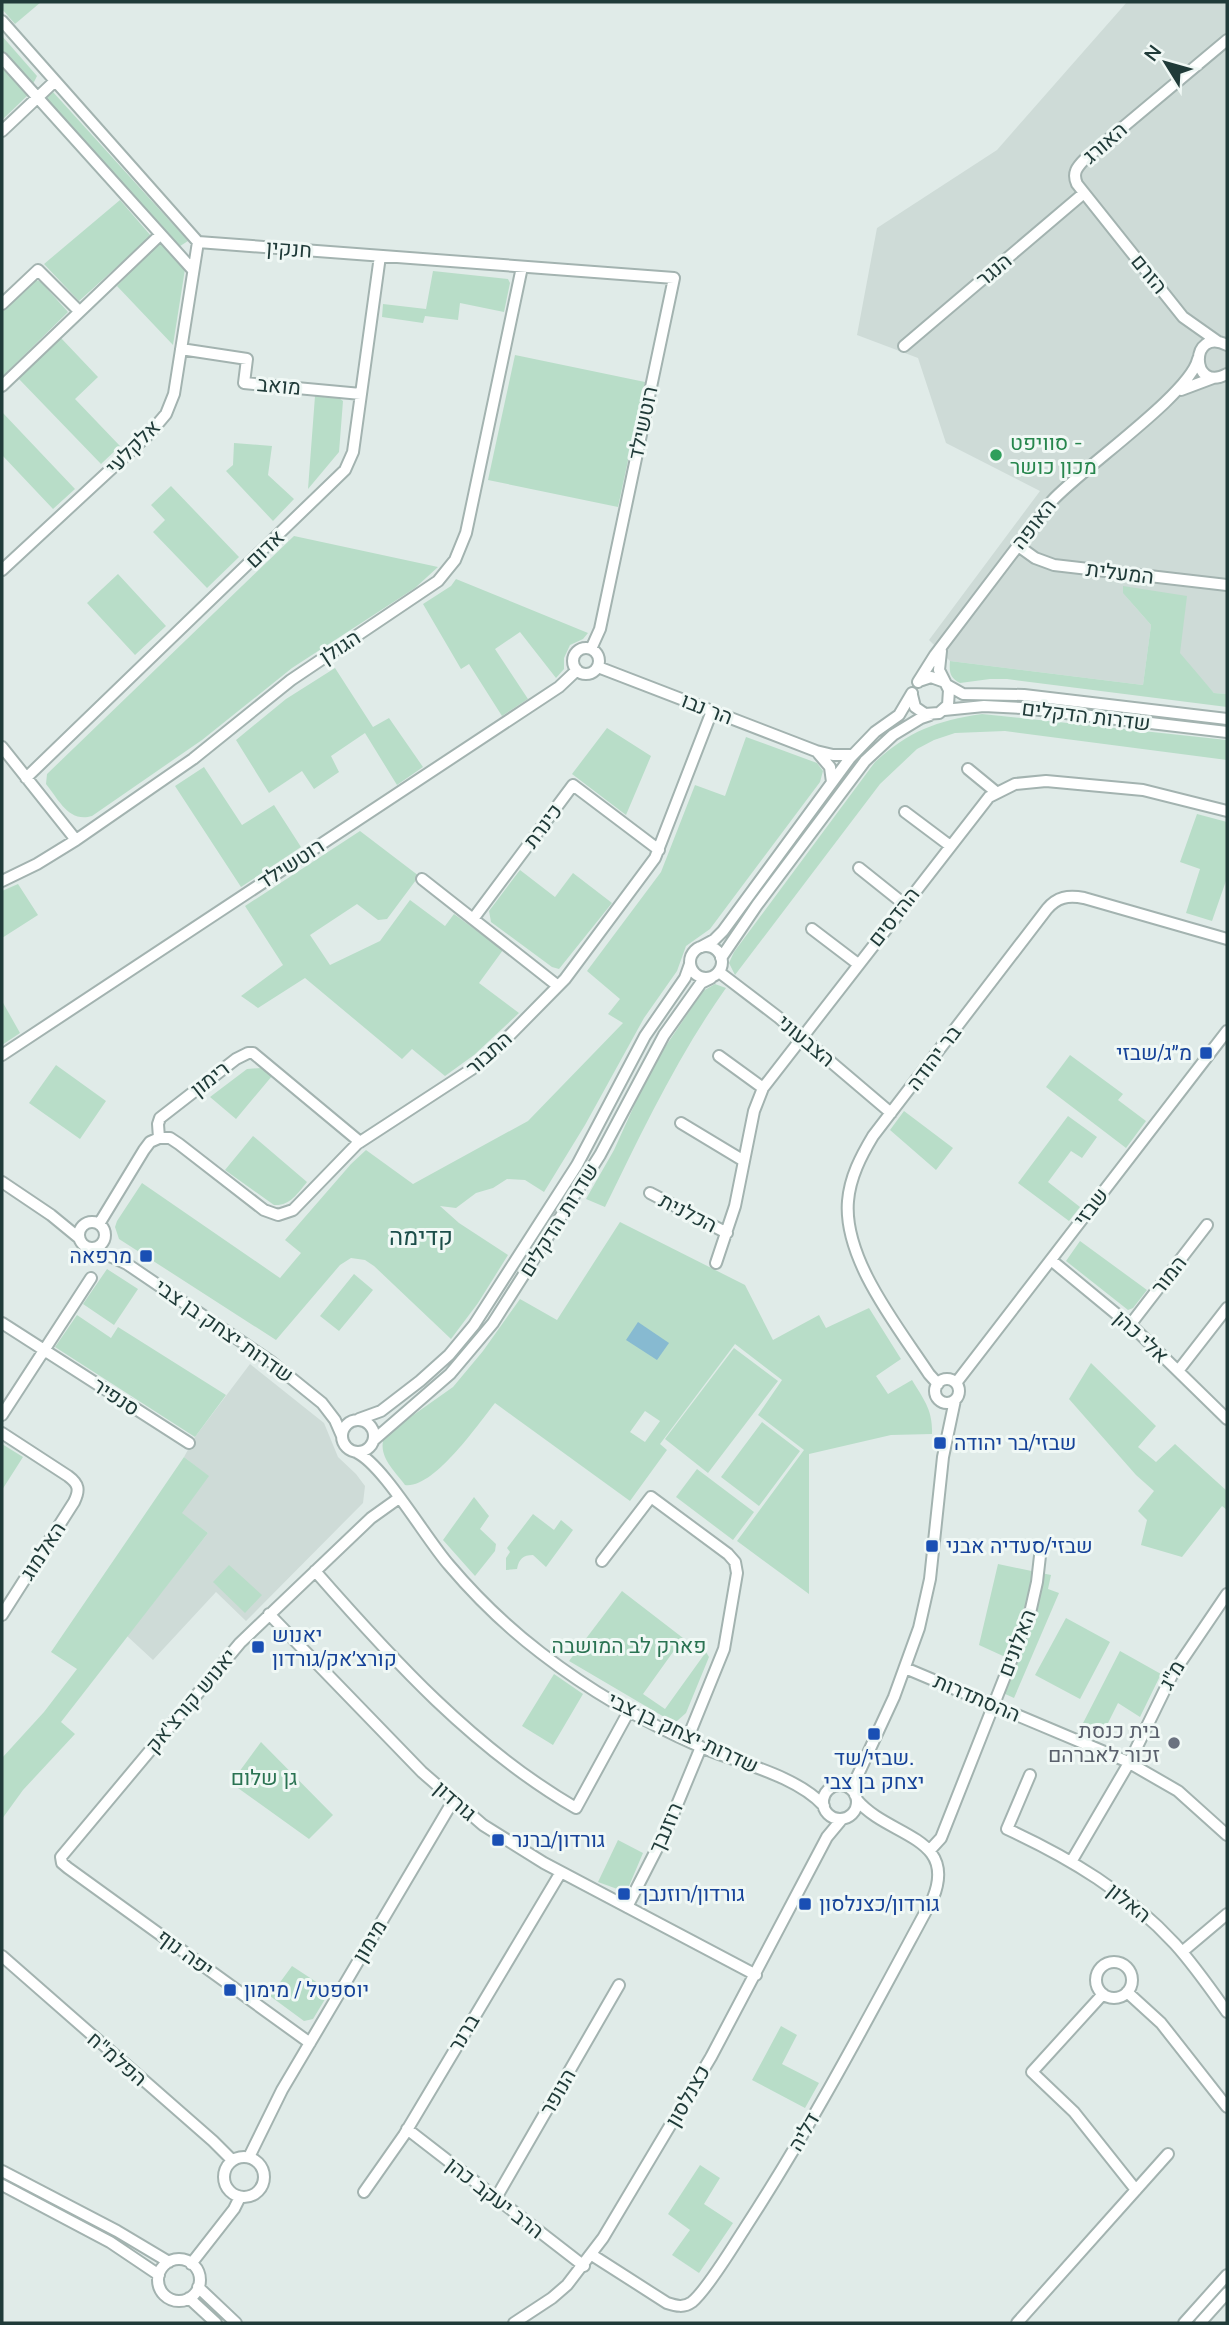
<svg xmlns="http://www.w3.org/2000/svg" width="1229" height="2325" viewBox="0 0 1229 2325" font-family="Mulish,Heebo,sans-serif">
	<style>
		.built { fill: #cedbd7 }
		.green { fill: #b8ddc8; fill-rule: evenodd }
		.water { fill: #87bad1 }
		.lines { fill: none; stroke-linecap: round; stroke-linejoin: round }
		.minor-casing { stroke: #a3b3b0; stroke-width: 14 }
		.minor { stroke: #fff; stroke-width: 10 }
		.leisure-dot { fill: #2e9e5b; stroke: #f0f8f5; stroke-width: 2.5 }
		.transit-dot { fill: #1a4fb4; stroke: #f0f8f5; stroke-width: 2.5 }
		.worship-dot { fill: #6b7280; stroke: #f0f8f5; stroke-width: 2.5 }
		.labels { text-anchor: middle; stroke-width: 6; stroke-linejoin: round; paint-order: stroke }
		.street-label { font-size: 21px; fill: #203b39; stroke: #f0f8f5 }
		.leisure-label { font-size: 21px; fill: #27864d; stroke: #f0f8f5; text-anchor: start }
		.transit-label { font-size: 21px; fill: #164399; stroke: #f0f8f5; text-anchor: start }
		.park-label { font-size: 21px; fill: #2a7352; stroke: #f0f8f5 }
		.worship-label { font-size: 21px; fill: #5b616d; stroke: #f0f8f5; text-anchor: end }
		.quarter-label { font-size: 24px; fill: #1c4e4a; stroke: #f0f8f5 }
	</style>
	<rect width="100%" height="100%" fill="#e0ebe8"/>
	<!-- built -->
	<path class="built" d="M1127,2H1227V694L1214,693L1123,593L1151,625L1143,685L950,661L929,640L1040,491L946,443L918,358L857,335L877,228L997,150Z
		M250,1364L324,1423L338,1457L356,1474L365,1486L363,1503L246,1621L216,1592L153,1660L127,1636L208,1533L181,1513L208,1476L184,1457L195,1437Z"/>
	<!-- green -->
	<path class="green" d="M2,2H41L15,24L2,9Z
		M2,36L37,76L32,86L2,52Z
		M2,68L28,95L2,120Z
		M53,92L188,241L177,248L44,100Z
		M120,200L151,236L79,301L44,264Z
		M161,241L185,269L173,345L117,286Z
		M433,271L508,279L510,283L504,312L460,303L458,320L425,316L423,323L382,317L383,304L426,309Z
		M36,280L41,282L68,312L2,377V312Z
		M61,338L98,377L75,399L120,446L101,464L18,378Z
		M515,355L645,382L618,507L488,480Z
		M315,396L339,398L343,401L339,452L308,489Z
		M2,412L75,489L53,509L2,455Z
		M234,443L272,446L268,475L294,499L273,521L226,471L233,465Z
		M171,486L239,557L207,588L153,532L165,520L151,505Z
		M294,536L438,567L415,588L292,668L202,740L92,816C69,823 59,800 46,784L47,774Z
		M118,574L166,626L135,655L87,603Z
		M456,579L588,633L583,639L570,645L564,658V669L556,678L520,632L495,649L528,699L502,716L469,664L461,669L423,604L451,586Z
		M1123,586L1187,596L1180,653L1214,693L1227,694V707L1007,679H990L960,683C950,678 949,672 950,661L1143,685L1151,625L1123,593Z
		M335,668L373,727L389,718L423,767L397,785L365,733L331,756L339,772L314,789L302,771L269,793L236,740L286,699Z
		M982,714L1227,740V760L1005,731L955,733L934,740L917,749L880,784L735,975L729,963L734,952L875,762C909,731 936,721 982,714Z
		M607,728L651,756L626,815L572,774Z
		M746,737L817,763L823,771L820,782L710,929L686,946L677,971L644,1018L585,1125L544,1192L525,1180L507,1179L493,1188L476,1193L456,1208L440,1206L459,1223L508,1255L478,1303L451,1339L374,1266L365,1260L351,1258L340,1265L276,1340L119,1239L115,1227L117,1221L142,1183L280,1278L301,1253L285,1240L351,1164L366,1150L413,1184L528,1121L623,1023L608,1014L620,999L587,971L661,872L695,785L725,796Z
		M204,767L242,825L274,805L301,847L241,887L175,786Z
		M1197,814L1227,822V878L1212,921L1186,913L1200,869L1180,862Z
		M360,831L419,876L387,919L378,920L357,904L310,935L330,965L380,941L410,900L445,926L454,914L503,950L479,983L519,1013L474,1055L445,1076L412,1049L402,1059L305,978L258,1008L241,996L283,965L245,906Z
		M520,870L555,897L573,873L612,903L559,969L552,967L491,922L489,911Z
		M18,884L38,915L2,938V891Z
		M715,984L726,988C677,1057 642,1132 605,1207L586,1199L614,1150L644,1084L663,1050L703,991Z
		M2,1001L20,1033L2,1045Z
		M1070,1055L1123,1094L1118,1100L1146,1121L1126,1148L1046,1087Z
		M56,1065L106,1101L80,1139L29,1103Z
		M261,1068L272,1076L236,1119L210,1097L247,1069Z
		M904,1111L953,1148L936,1170L890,1130Z
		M1068,1116L1097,1137L1082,1158L1071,1151L1048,1182L1080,1207L1069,1221L1018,1183Z
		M253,1136L307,1182C297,1194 290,1206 274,1205L225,1170Z
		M620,1222L745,1285L773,1340L819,1315L826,1328L869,1308L901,1359L876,1376L888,1394L912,1380C924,1400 933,1410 932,1434L891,1435L809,1454V1594L737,1541L804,1450L758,1415L782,1380L735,1344L660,1444L667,1450L630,1501L495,1403C478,1424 434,1489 405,1485C394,1470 376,1455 385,1435L453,1387L483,1351L520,1299L557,1320ZM645,1411L660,1421L645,1442L630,1432Z
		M1080,1241L1147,1290L1133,1308L1128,1310L1066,1261Z
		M107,1269L138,1289L114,1325L83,1304Z
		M354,1274L373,1290L339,1331L320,1316Z
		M77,1315L111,1338L118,1327L226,1395L195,1437L55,1347Z
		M734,1348L778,1381L708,1473L665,1439Z
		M1091,1363L1156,1426L1138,1447L1156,1462L1175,1444L1227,1491V1510L1222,1506L1182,1557L1141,1545L1147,1520L1138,1511L1154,1491L1136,1475L1069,1399Z
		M762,1422L800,1451L759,1506L721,1477Z
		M2,1444L23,1457L2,1490Z
		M184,1457L209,1476L182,1513L208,1533L61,1722L75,1734L23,1790L2,1819V1758L44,1712L77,1669L51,1652Z
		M697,1469L754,1512L733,1540L676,1497Z
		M474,1497L489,1516L480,1529L496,1544L495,1551L475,1576L443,1540Z
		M533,1514L554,1530L561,1520L573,1530L546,1567L533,1555C523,1555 519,1559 517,1569L506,1570V1558L510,1552L507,1548Z
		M998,1564L1051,1575L1048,1589L1059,1593L1014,1698L1003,1693L1014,1661L979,1645Z
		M229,1565L262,1595L245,1613L213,1582Z
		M622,1591L683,1638L643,1694L665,1709L706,1652L709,1657L686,1713L677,1721H671L569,1661Z
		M1066,1618L1110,1642L1080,1699L1035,1675Z
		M1120,1651L1161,1674L1140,1717L1118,1703L1102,1735L1082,1725Z
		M554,1674L583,1694L553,1745L522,1726Z
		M261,1742L333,1815L309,1839L231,1783Z
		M618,1840L643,1853L629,1886L620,1890L598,1882Z
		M292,1966L330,1991L313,2019L304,2021L270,1996Z
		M781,2026L797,2035L782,2064L819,2083L805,2108L752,2080Z
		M700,2165L720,2178L704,2204L733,2223L699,2273L672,2255L690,2230L668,2214Z"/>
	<!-- water -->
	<path class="water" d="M638,1322L669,1343L657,1360L626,1340Z"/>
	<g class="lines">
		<defs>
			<path id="minor" d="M2,21L198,242L674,278L600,629L591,649
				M2,58L192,269
				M2,131L55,81
				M2,304L38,270L79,311
				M1217,341L1183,317L1077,184C1072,173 1077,167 1085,159L1227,40
				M1227,345C1189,326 1190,394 1227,374
				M904,346L1084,193
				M181,349L247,359L244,383L361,394
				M2,386L160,235
				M1181,390L1213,378
				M1017,545L1035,558L1054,565L1227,585
				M2,570L150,433L166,414L174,394L198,242
				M573 661a13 13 0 1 1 26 0a13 13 0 1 1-26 0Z
				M598,667L816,751L833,755H852
				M919,681L931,677L942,681
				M918,682L935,655L1052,501C1082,468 1190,394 1198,359
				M947,685L963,694L1024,695L1227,719
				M912,695L915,707L925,714L939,713L948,705L949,690L939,670L941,651
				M944,710L984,706L1023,708L1227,732
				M2,747L76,840L193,759L291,680L438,581L455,560L466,533L522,267
				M818,753L830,767L832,782
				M968,769L996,792
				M26,778L345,470L353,452L380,256
				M905,812L949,845
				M859,868L904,904
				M422,879L558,986
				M2,881L37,864L76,840
				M473,919L573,785L659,850
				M812,929L858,964
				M690 962a16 16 0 1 1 32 0a16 16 0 1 1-32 0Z
				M701,947L714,940L723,931L850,758L875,732L899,715L912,693
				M721,958L757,905L865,761L893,735L921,718L930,715
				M719,972L778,1017L891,1113
				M2,1055L559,687L577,670
				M719,1056L763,1088
				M681,1123L744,1161
				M159,1138H170L179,1144L264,1210L278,1215L293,1210L357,1144L472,1069L498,1047L565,979L655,858L712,711
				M159,1138L158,1124L160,1118L236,1059L248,1053H253L360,1142
				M2,1182L51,1215L79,1238
				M650,1193L727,1233
				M79 1235a13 13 0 1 1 26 0a13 13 0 1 1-26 0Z
				M99,1224L144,1150L150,1142L159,1138
				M92,1248L127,1264L270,1361L322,1403L335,1420L342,1436
				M1051,1260L1137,1331L1227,1419
				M716,1263L735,1206L754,1111L763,1088L989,797L1015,784L1046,781L1143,790L1227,811
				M2,1323L189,1443
				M1130,1325L1207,1225
				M1178,1371L1227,1308
				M935 1391a12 12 0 1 1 24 0a12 12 0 1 1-24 0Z
				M956,1383L1227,1031
				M938,1384L929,1374C898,1327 843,1259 848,1201C850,1177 861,1156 873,1136L1047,909C1057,897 1068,895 1084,898L1227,939
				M2,1415L91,1278
				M359,1419L381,1411L420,1381L449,1355L474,1325L577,1165L645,1036L685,978L690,964
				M342 1436a16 16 0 1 1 32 0a16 16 0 1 1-32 0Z
				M2,1433L68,1476C79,1484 80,1490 74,1502L2,1615
				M375,1439L450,1374L493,1323L600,1155L664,1035L701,983L711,978
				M356,1452C383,1464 426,1539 449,1565C477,1598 507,1627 541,1653C590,1691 644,1722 701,1747C738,1763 796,1775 824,1806
				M602,1561L651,1497L728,1554L735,1562L737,1573L724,1649L687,1740
				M315,1571C392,1659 474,1749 576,1808L629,1711
				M269,1614L422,1772L483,1825L544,1863L756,1975
				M905,1668L1126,1761L1178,1791L1227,1835
				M1030,1775L1007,1829C1070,1858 1128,1893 1175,1944C1194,1965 1210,1988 1227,2012
				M823 1802a17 17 0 1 1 34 0a17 17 0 1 1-34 0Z
				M855,1795L856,1779L894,1697L919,1628L930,1579L943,1457L955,1400
				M930,1850L941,1838L1030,1613L1037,1582L1041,1547
				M1071,1862L1129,1763L1172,1675L1227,1594
				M627,1907L667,1829L701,1747
				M1182,1952L1227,1914
				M2,1956L213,2141L232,2160
				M1096 1980a18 18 0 1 1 36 0a18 18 0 1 1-36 0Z
				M1127,1992L1161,2023L1227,2107
				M1103,1994L1032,2072L1074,2112L1136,2190
				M310,2043L68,1868L62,1863L61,1857L240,1643L371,1518L399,1498
				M407,2129L584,2266
				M224 2177a20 20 0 1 1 40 0a20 20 0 1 1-40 0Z
				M249,2157L282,2090L453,1801
				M2,2171L117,2231L169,2262
				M2,2185L110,2242L159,2275
				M364,2192L404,2135L561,1872
				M496,2198L619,1985
				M592,2255L667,2303C676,2306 684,2308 692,2302C707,2290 734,2245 745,2228C814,2122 873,2009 933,1898C958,1836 888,1837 857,1800
				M158 2280a21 21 0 1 1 42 0a21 21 0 1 1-42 0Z
				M191,2264L234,2209L240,2197
				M198,2287L236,2323
				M189,2298L216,2323
				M514,2323L552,2298L567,2285L603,2238L711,2057L827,1837L842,1819
				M1017,2323L1168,2154
				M1184,2323L1227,2275
				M1200,2323L1227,2293"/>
		</defs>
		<!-- minor casing -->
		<use href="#minor" class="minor-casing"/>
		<!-- minor -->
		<use href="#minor" class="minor"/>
	</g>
	<!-- markers -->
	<circle class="leisure-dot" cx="996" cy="455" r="7"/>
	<g class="transit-dot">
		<rect x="1199" y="1046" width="14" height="14" rx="3.5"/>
		<rect x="139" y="1249" width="14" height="14" rx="3.5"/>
		<rect x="933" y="1436" width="14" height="14" rx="3.5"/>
		<rect x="925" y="1539" width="14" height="14" rx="3.5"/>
		<rect x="251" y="1640" width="14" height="14" rx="3.5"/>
		<rect x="867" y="1727" width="14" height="14" rx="3.5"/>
		<rect x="491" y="1833" width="14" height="14" rx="3.5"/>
		<rect x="617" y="1887" width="14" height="14" rx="3.5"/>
		<rect x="798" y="1897" width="14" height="14" rx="3.5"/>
		<rect x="223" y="1983" width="14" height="14" rx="3.5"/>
	</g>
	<circle class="worship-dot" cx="1174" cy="1743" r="7"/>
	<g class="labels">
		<!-- street labels -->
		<g class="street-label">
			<text transform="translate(1105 143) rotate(-41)" y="7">האורג</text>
			<text transform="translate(289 249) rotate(4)" y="7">חנקין</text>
			<text transform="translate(994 270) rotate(-40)" y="7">הנגר</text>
			<text transform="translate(1149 274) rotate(51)" y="7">הזרם</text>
			<text transform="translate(279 386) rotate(5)" y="7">מואב</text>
			<text transform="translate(643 423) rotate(-78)" y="7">רוטשילד</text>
			<text transform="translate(133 447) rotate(-45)" y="7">אלקלעי</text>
			<text transform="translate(1034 524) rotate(-52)" y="7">האופה</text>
			<text transform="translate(265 549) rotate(-44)" y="7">אדום</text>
			<text transform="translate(1120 573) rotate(7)" y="7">המעלית</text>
			<text transform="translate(340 647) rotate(-33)" y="7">הגולן</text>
			<text transform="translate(707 709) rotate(21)" y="7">הר נבו</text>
			<text transform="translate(1086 716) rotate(7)" y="7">שדרות הדקלים</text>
			<text transform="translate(543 826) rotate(-53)" y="7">כינרת</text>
			<text transform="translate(291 864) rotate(-33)" y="7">רוטשילד</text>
			<text transform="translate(894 917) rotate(-52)" y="7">ההדסים</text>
			<text transform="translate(806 1041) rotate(40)" y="7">הצבעוני</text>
			<text transform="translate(489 1053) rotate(-42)" y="7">התבור</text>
			<text transform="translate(934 1058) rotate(-53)" y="7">בר יהודה</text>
			<text transform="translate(210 1079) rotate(-38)" y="7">רימון</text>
			<text transform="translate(1091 1207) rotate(-52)" y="7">שבזי</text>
			<text transform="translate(688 1213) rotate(27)" y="7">הכלנית</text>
			<text transform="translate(559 1220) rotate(-58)" y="7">שדרות הדקלים</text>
			<text transform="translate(1169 1275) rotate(-52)" y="7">המור</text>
			<text transform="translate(224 1331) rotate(35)" y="7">שדרות יצחק בן צבי</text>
			<text transform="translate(1141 1337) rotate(43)" y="7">אלי כהן</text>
			<text transform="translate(116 1397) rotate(33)" y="7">סנפיר</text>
			<text transform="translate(43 1551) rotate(-57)" y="7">האלמוג</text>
			<text transform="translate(1017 1643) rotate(-69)" y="7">האלונים</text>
			<text transform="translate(1172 1675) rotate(-60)" y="7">מ"ג</text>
			<text transform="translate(977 1698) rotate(23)" y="7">ההסתדרות</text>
			<text transform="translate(191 1701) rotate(-50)" y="7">יאנוש קורצ'אק</text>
			<text transform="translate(683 1733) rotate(25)" y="7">שדרות יצחק בן צבי</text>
			<text transform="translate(455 1801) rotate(41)" y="7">גורדון</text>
			<text transform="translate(666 1828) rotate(-66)" y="7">רוזנבך</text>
			<text transform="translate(1129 1903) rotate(39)" y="7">האלון</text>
			<text transform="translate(370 1941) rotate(-59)" y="7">מימון</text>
			<text transform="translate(185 1953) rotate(36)" y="7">יפה נוף</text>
			<text transform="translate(464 2033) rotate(-59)" y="7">ברנר</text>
			<text transform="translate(117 2059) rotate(41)" y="7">הפלמ"ח</text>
			<text transform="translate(558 2092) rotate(-60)" y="7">הנופר</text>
			<text transform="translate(688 2096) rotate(-60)" y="7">כצנלסון</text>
			<text transform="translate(804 2132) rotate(-60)" y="7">דליה</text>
			<text transform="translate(495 2198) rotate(38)" y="7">הרב יעקב כהן</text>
		</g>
		<!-- leisure labels -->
		<g class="leisure-label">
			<text x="1010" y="450">סוויפט -<tspan x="1010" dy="24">מכון כושר</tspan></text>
		</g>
		<!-- transit labels -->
		<g class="transit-label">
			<text x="1192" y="1060" text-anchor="end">מ״ג/שבזי</text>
			<text x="132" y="1263" text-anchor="end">מרפאה</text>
			<text x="954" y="1450">שבזי/בר יהודה</text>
			<text x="946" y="1553">שבזי/סעדיה אבני</text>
			<text x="272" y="1642">יאנוש<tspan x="272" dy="24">קורצ׳אק/גורדון</tspan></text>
			<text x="874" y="1765" text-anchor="middle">שבזי/שד.<tspan x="874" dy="24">יצחק בן צבי</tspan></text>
			<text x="512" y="1847">גורדון/ברנר</text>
			<text x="638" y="1901">גורדון/רוזנבך</text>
			<text x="819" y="1911">גורדון/כצנלסון</text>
			<text x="244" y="1997">יוספטל / מימון</text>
		</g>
		<!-- park labels -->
		<g class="park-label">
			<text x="629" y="1653">פארק לב המושבה</text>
			<text x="264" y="1785">גן שלום</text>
		</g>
		<!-- worship labels -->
		<g class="worship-label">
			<text x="1160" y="1738">בית כנסת<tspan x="1160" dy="24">זכור לאברהם</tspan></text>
		</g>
		<!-- quarter labels -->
		<g class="quarter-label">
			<text x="421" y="1245">קדימה</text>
		</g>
	</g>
	<!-- border -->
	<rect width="1229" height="2325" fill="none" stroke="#203b39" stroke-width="7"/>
	<!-- north arrow -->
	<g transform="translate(1166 63) rotate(307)" stroke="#f0f8f5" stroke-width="5" paint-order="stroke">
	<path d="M0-5L12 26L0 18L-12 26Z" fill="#203b39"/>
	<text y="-10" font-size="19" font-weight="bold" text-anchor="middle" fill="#203b39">N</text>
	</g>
</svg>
